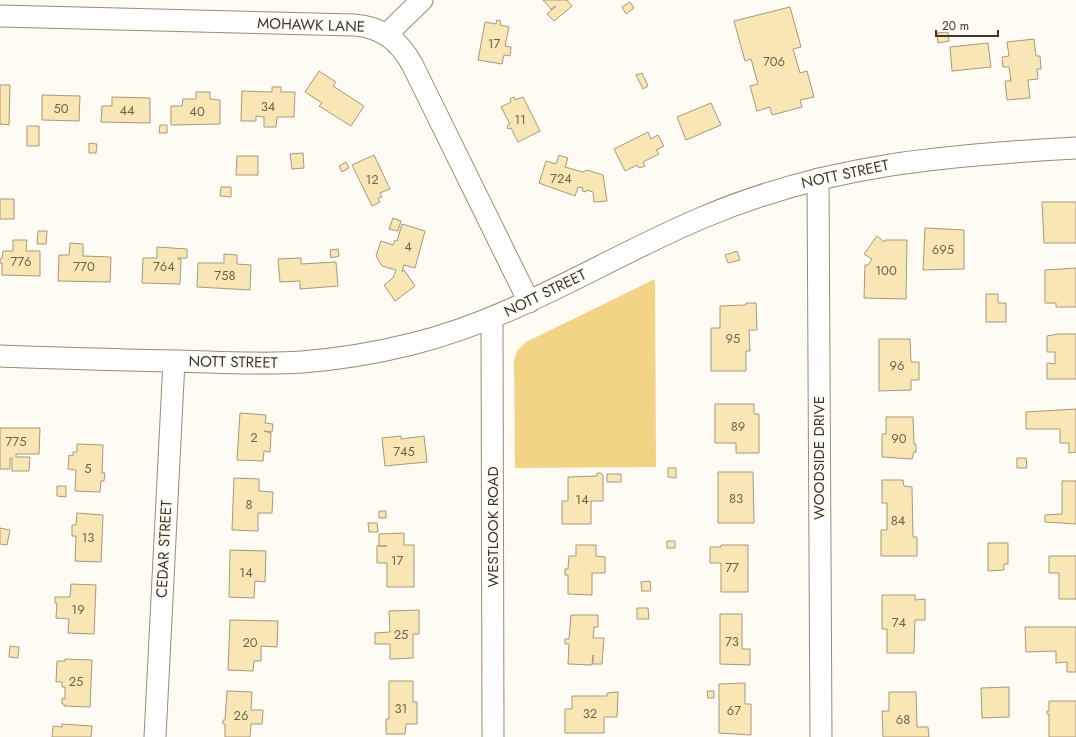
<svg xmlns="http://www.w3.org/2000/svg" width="1076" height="737" viewBox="0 0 1076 737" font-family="Jost,sans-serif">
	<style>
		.green { fill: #f2d487 }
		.building { fill: #f9e6b5; stroke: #a6997b }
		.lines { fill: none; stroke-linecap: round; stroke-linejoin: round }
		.minor-casing { stroke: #998d6f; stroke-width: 23 }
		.minor { stroke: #fff; stroke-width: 21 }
		.labels { text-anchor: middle; stroke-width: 3.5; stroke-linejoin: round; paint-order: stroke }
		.number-label { font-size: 13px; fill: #6d644e }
		.street-label { font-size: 15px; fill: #3e382b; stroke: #fefbf5 }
	</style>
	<rect width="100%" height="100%" fill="#fefbf5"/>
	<!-- green -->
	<path class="green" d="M655,279L656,467L515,468L514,361L517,351L526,342Z"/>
	<!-- building -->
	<path class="building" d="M543,0H567L572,6L554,21L547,14L556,6L551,9Z
		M630,2L634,8L626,14L622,7Z
		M790,7L801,47L793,49L800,73L807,71L814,97L800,100L802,107L772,115L770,107L757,111L750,86L758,84L751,59L745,61L734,21Z
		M497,20L501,21L500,25L509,27L505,46L511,47L510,56L504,55L502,64L478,60L485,22L496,24Z
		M948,32L949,41L938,43L937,33Z
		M1034,39L1036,56H1040L1041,69H1037L1038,79L1028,80L1030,98L1007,100L1005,81H1011L1009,67H1003L1002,57L1009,56L1007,42Z
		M988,43L991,67L952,71L950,47Z
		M319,71L336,82L333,86L364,106L351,126L319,106L322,103L305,92Z
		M642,73L648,86L643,89L636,75Z
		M0,85H10L9,125L0,124Z
		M272,87H281V92H295L294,117H277L276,127H264V117L256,116V121H241L242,91L272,92Z
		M196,92H210V99L220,100V124L171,125V106H182L183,99H196Z
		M42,95L80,96L79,121L42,120Z
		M112,97L150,98V123L101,122L102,106H112Z
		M514,97L515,100L523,97L540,131L518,142L511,128L508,129L507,126L510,124L501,107L511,102L510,99Z
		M711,103L721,125L686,140L677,117Z
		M160,125H167V133H159Z
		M27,126H39V146H27Z
		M648,132L651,139L658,135L664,146L656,150L659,154L643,162L645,166L639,168L637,165L625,171L614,149Z
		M89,143L97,144L96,153H89Z
		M303,153L304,168L292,169L290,154Z
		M374,155L390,189L380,193L382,197L378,198L380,202L372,206L352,165Z
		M559,155L568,158L565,167L583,172L587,170L603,175L607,201L594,202L593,192L587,190L586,192L582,191L583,188L578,187L575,196L539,183L546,161L556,164Z
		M237,156H258V175H236Z
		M346,162L349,168L342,172L339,166Z
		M221,187H231V197L220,196Z
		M0,199H14V219H0Z
		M1042,202H1076V243H1044Z
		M393,218L401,221L398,231L389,229Z
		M402,224L425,231L415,268L404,265L402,272L404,270L415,286L395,301L384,285L393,278L396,270L382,266L376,256L381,241L393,245L395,240L397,241Z
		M925,228L964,230V269L923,270Z
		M38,231H47L46,244H37Z
		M877,236L884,242L885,240H907L906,299L864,298L865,265H868L872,259L864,254Z
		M13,240H27L26,251H40V276L2,275V263H0V259H2L3,251H13Z
		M70,243L83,244V256L111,257L110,282L58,281L59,255H69Z
		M157,247L187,249V258H178V259H181L180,284L142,283L143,258H157Z
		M338,249L339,256L331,258L330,250Z
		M737,251L740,260L728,263L725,255Z
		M224,254L237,255V264L251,265L250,290L197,287L198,263H224Z
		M301,258V264L336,262L338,286L300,289V281L280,282L278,259Z
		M1076,268V307H1056V303H1045V270Z
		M986,294H998V303H1006V322H986Z
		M746,303H756L757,330H749L750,351H746V371H711V328H720V306L746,305Z
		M1058,334H1076V379H1047V363L1055,364V352H1047V336Z
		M879,339H910L911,362H919V380H911V390L879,391Z
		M715,404H754V414H759V453H736V443H715Z
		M1076,409V452L1069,453V443H1060V429H1026V412Z
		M240,413L266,415L265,423L273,424L272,432L264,431L271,433L270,452L264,451L263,461L237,460Z
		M886,417H913L914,444H916V452H914L912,459L882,457V434H886Z
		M0,428H40L39,454H16V457H30L29,471H12V458H10V469H0Z
		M401,436V439L424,436L427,462L385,466L382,438Z
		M77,444L103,445L102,473H105L104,481H101L100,492L75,491L76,470L68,469L69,455L73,456V452H77Z
		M1017,458H1026L1027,468H1017Z
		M668,468H676V478L668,477Z
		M718,472H753L754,523H718Z
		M597,473H601L603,476V501H591V524H562V501H568V477L597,476Z
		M607,474H621V482H607Z
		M234,478L259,479V491L273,492L272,513H258V531L232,530Z
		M882,480H903L904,486L912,487L913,537H917V556H881V530H887V503H882Z
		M1062,481H1076V524L1045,522V515L1062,514Z
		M57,486H66V497L57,496Z
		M379,511H386V518H379Z
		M77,513L103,515L101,562L75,561L76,536H72V525H76Z
		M368,523H377L378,532H369Z
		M0,528L10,530L7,545L0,544Z
		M404,533V545H414V587H387V563H377V546H387H379V534Z
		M667,541H675V548H667Z
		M988,543H1008V564H1004V570L988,571Z
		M576,545H596V556L605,557V573H592V595L568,594V575H565V569H568L569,556H576Z
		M721,545H748V592H721V563H710V547H721Z
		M230,550L266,551L265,582L255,581L254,598L229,597Z
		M1049,556H1076V599H1059V573H1049Z
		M650,581L651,591H642L641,582Z
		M71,584L96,585L94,634L68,633L69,619L56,618L57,603H55V597H70Z
		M882,595H915V600L925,599V620H915L914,653H887V629H882Z
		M637,608H648L649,619H637Z
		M419,610V634H413V658L390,659V644H375V633L390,632L389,611Z
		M720,614H742V649H750V665L720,664Z
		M571,615H598V627H594L593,638H604L602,664H593V655L592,665L568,664L569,644H565V639H569Z
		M230,620L278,621L277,647L261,646V661H254L253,671L228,670Z
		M1025,627H1076V672H1067V662L1056,663V651L1026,652Z
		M10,646L19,647L18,658L9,657Z
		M65,659L92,660L90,707L64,706V704H62V698L65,699V687H62V682H56L57,661H65Z
		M389,681H413V702H417V724H406L405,734H386V719H389Z
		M745,683V704H751V735L719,733V684Z
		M1009,687V717L982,718L981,688Z
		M227,691L252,692L251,710H263L262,724H251L250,737H225V724H223V720H225Z
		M707,691H714V698H708Z
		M618,692L617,717H604V733H565V709H572V696H607V693Z
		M889,692H916L917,727H928L929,737H883L882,711H889Z
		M1049,701H1076V737H1049V714H1047V711H1049Z
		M62,724L92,726L91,737H52L53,726L62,727Z"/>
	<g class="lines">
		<defs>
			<path id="minor" d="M0,16L354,25C382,27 399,41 412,64L529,302
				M387,34L422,0
				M818,179L821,737
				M492,318L493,737
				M0,356C60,358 119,360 179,361C220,362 261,365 302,362C339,359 376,353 412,344C517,318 606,258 704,217C826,165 946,155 1076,148
				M155,737L174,361"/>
		</defs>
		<!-- minor casing -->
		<use href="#minor" class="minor-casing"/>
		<!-- minor -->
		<use href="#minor" class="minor"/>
	</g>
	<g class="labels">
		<!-- number labels -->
		<g class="number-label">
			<text x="494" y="48">17</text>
			<text x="774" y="66">706</text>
			<text x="268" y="111">34</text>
			<text x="61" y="113">50</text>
			<text x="127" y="115">44</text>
			<text x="197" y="116">40</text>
			<text x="520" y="124">11</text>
			<text x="561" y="183">724</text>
			<text x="372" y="184">12</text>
			<text x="408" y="251">4</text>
			<text x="943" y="254">695</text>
			<text x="21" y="266">776</text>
			<text x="84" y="271">770</text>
			<text x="164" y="271">764</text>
			<text x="886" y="275">100</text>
			<text x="225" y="280">758</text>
			<text x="733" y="343">95</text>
			<text x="897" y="370">96</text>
			<text x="738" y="431">89</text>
			<text x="254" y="442">2</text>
			<text x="899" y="443">90</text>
			<text x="16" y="446">775</text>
			<text x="404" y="456">745</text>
			<text x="88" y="473">5</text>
			<text x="736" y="503">83</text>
			<text x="582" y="504">14</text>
			<text x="249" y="509">8</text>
			<text x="898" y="525">84</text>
			<text x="88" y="542">13</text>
			<text x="397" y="565">17</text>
			<text x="732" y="572">77</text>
			<text x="246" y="577">14</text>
			<text x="78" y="614">19</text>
			<text x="899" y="627">74</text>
			<text x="401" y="639">25</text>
			<text x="732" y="646">73</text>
			<text x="250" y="647">20</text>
			<text x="76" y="686">25</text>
			<text x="401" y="713">31</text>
			<text x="734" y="715">67</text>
			<text x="590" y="718">32</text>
			<text x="241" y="720">26</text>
			<text x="903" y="724">68</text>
		</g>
		<!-- street labels -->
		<g class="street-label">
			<text transform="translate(311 25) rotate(2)" y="5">MOHAWK LANE</text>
			<text transform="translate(845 174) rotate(-12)" y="5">NOTT STREET</text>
			<text transform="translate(545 293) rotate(-26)" y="5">NOTT STREET</text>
			<text transform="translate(233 362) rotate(1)" y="5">NOTT STREET</text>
			<text transform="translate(819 458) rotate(-90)" y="5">WOODSIDE DRIVE</text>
			<text transform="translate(493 527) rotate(-90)" y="5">WESTLOOK ROAD</text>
			<text transform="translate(164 549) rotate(-87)" y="5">CEDAR STREET</text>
		</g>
	</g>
	<!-- scale -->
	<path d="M936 30v6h62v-6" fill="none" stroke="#3e382b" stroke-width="2"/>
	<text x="942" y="30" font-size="12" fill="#3e382b" stroke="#fefbf5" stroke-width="3" paint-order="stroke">20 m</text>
</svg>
